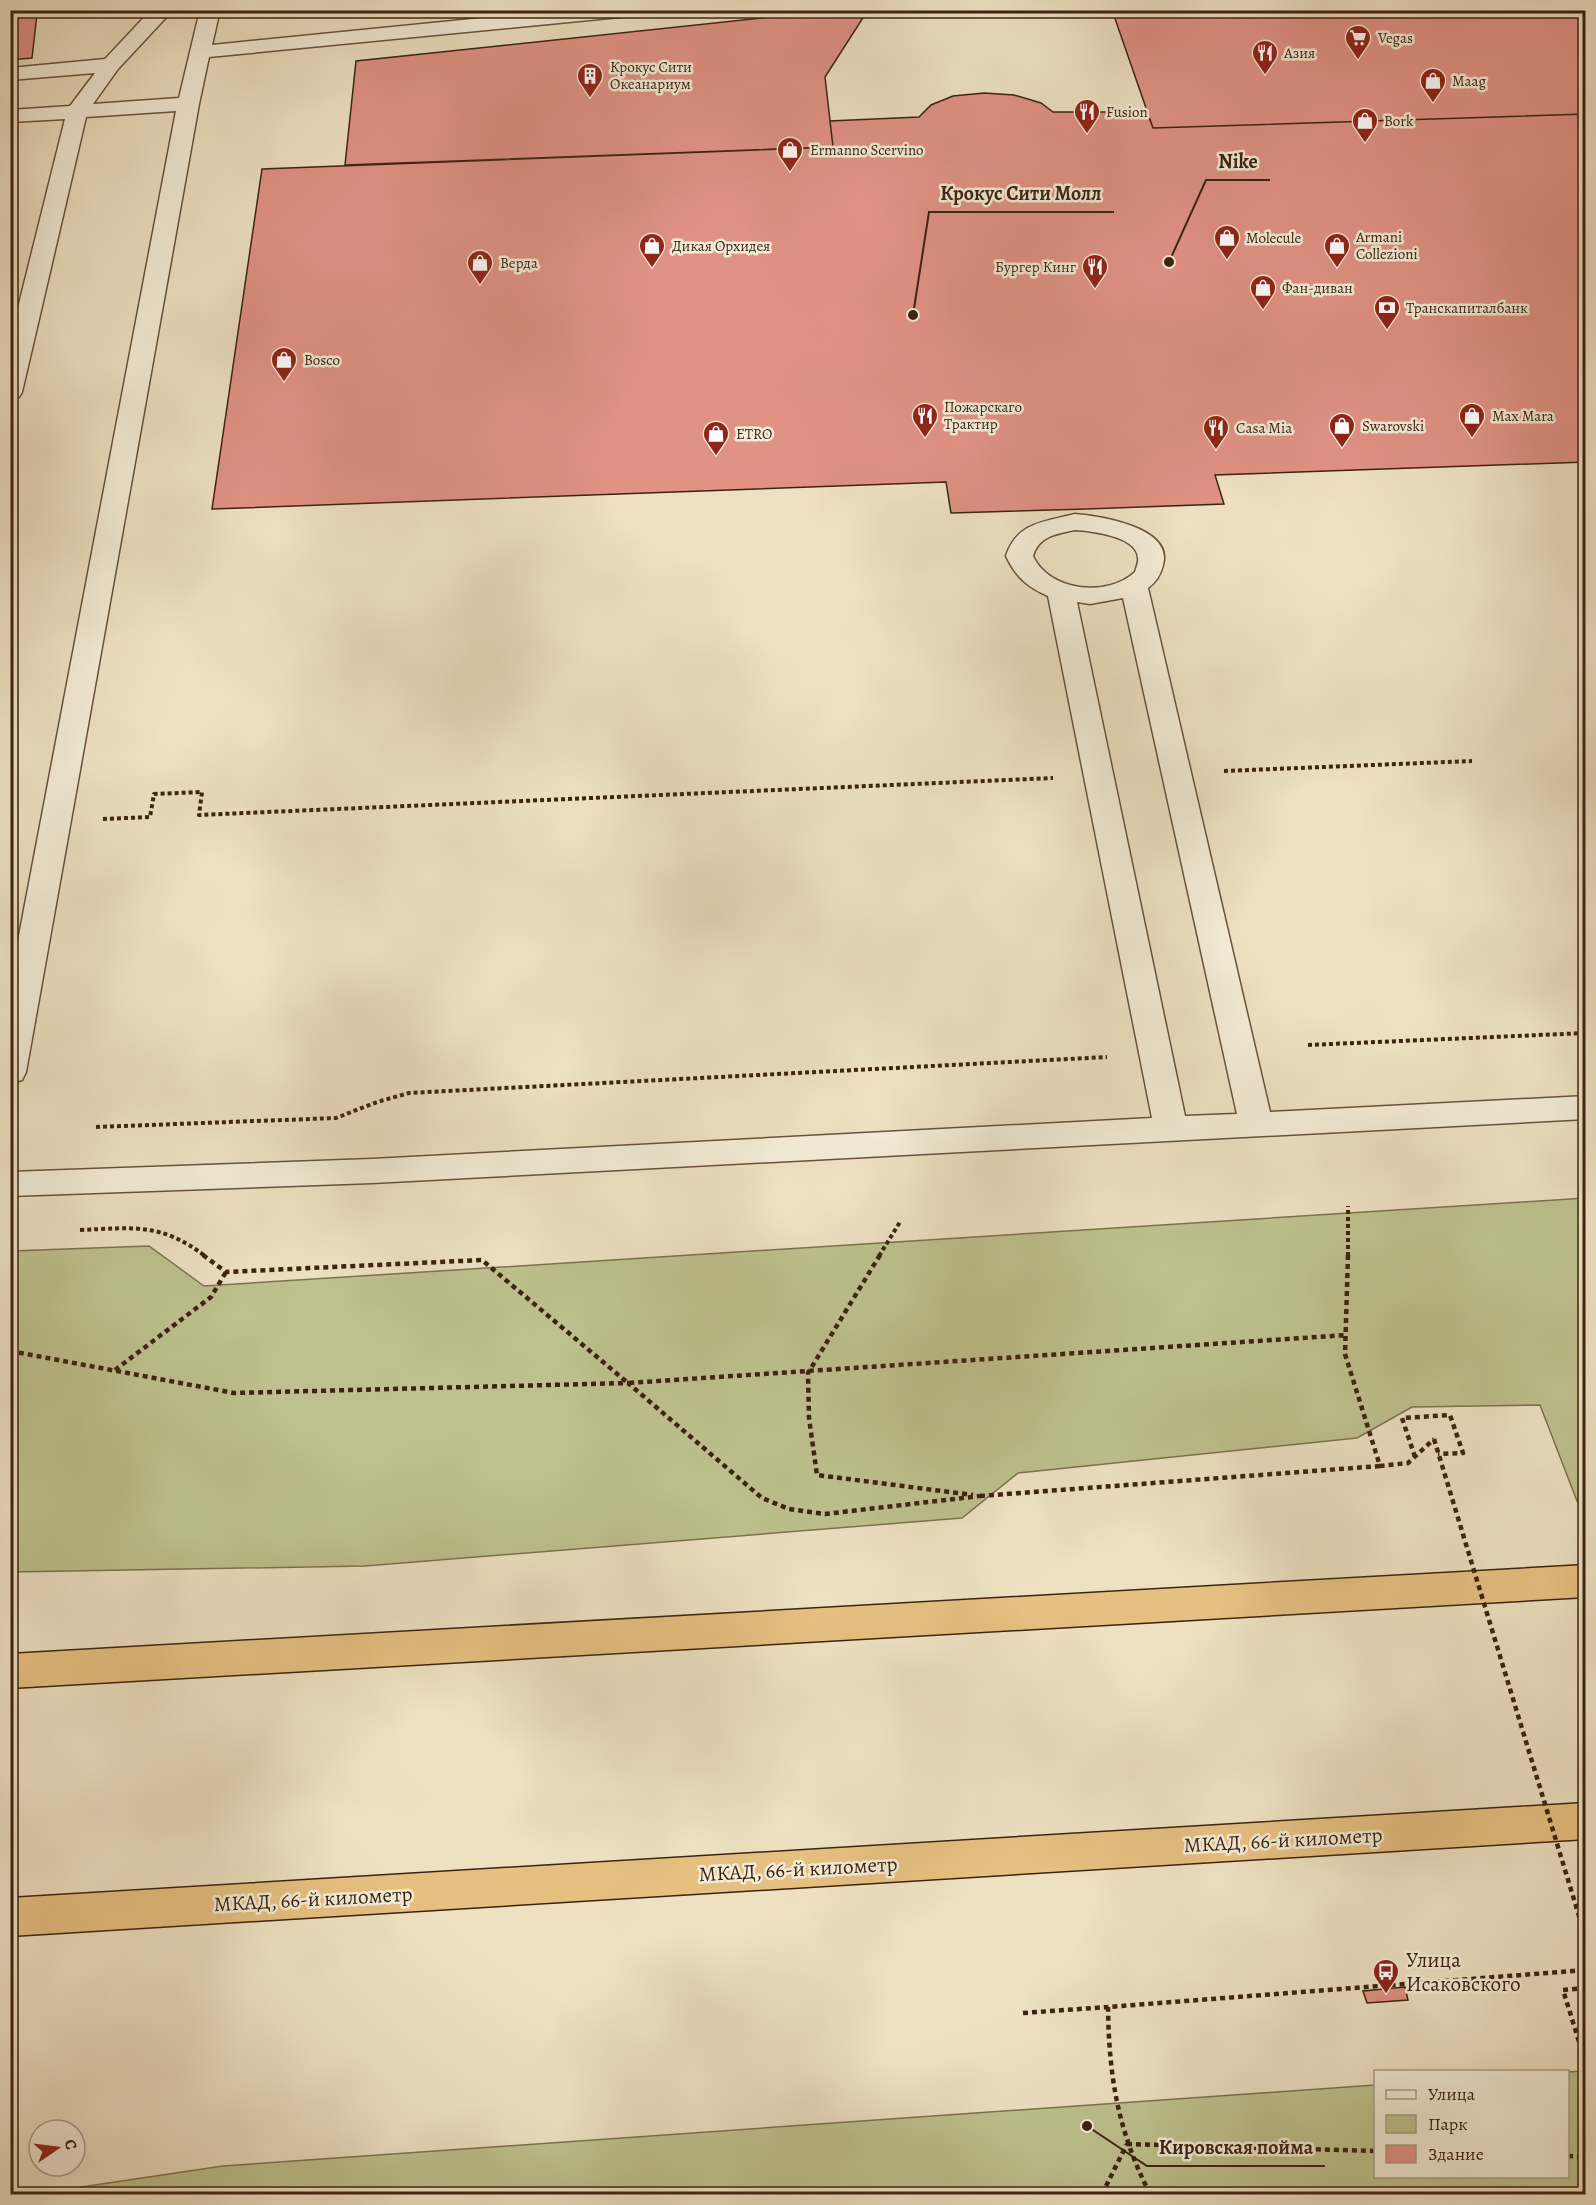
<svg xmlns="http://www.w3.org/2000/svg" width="1596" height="2205" viewBox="0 0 1596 2205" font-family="Alegreya,serif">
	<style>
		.green { fill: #bec18f; stroke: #7d7250; stroke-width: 1.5 }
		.building { fill: #e09285; stroke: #3c2311; stroke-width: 1.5 }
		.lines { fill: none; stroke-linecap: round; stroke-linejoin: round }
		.minor-casing { stroke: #68523d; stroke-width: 3 }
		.highway-casing { stroke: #3c2311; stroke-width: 3 }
		.path-far2 { stroke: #3c2311; stroke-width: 2; stroke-dasharray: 3 2; stroke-linecap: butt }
		.path-far1 { stroke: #3c2311; stroke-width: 4; stroke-dasharray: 4 3; stroke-linecap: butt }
		.path { stroke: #3c2311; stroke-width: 4.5; stroke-dasharray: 5 4; stroke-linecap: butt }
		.minor { fill: #f3ecd7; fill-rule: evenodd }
		.highway { fill: #e6c081; fill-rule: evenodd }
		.path-bridge { stroke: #3c2311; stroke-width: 4.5; stroke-dasharray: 5 4; stroke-linecap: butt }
		.labels { text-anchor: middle; stroke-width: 5; stroke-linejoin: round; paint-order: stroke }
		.far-poi-label { font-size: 15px; fill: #3c2311; stroke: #f3ecd7; text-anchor: start }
		.near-street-label { font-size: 21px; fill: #3c2311; stroke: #f3ecd7 }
		.near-poi-label { font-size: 21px; fill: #3c2311; stroke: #f3ecd7; text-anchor: start }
		.leader { fill: none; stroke: #3c2311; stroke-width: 2 }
		.callout-dot { fill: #3c2311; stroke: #f3ecd7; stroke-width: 2 }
		.callout-label { font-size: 20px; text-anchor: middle; font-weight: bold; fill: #3c2311; stroke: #f3ecd7; stroke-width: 5; stroke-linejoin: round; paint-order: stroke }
	</style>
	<rect width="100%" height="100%" fill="#ede1c2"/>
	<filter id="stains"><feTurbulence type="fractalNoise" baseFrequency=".00333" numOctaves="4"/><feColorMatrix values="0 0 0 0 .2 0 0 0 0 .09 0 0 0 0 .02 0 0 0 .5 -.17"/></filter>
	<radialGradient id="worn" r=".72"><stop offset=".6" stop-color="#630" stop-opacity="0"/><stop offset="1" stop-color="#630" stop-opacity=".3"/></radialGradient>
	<!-- green -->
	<path class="green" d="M1585,1198V1501H1577L1540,1405L1412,1407L1357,1438L1018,1473L962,1518L365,1566L11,1572V1251L149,1246L204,1286Z
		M1585,2071V2194H34L223,2166L1375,2085L1376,2176H1568V2072Z"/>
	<!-- building -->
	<path class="building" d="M838,10H868L825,77L833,147L345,165L356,61Z
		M1112,10H1586V114L1153,128Z
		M37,14L32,58L10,60V16Z
		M984,93L1014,95L1041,103L1053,112H1147L1153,128L1586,114V462L1215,475L1224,504L1086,509L951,513L946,482L212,509L262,169L833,147L830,121L919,117L931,105L953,96Z
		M1405,1987L1408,2000L1367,2003L1363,1991Z"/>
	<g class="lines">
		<defs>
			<path id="minor" d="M151,10H173L118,69L93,104L179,98L200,10H220L212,45L563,10H640L637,14L630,16L209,57L199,104L26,1072L22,1080L10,1083V983L176,111L86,117L22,392L19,397L10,399V340L65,119L10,122V110L70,106L95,73L10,80V68L105,59Z
				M1075,514C1099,516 1174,527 1163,565C1161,574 1156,582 1148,588L1270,1112L1586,1096V1119L372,1183L10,1196V1172L372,1159L1152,1118L1048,596C1027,587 1016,577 1006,556C1017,522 1044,522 1075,514ZM1075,530C1091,531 1137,536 1138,558C1139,562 1136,568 1135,572C1107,598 1049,591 1033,556C1039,536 1056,534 1075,530ZM1123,598L1237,1114L1185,1116L1077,602L1090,604Z"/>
			<path id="highway" d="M1586,1565V1597L10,1688V1654Z
				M1586,1803V1839L10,1936V1898Z"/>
		</defs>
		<!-- minor casing -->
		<use href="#minor" class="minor-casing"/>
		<!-- highway casing -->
		<use href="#highway" class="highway-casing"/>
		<!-- path-far2 -->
		<path class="path-far2" d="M10,12L35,10"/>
		<!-- path-far1 -->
		<path class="path-far1" d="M1224,771L1472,761
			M103,819L150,817L154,794L202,792L199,815L1053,778
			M1308,1045L1586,1033
			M96,1127L336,1118L377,1102L409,1093L1107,1057
			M80,1230C133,1228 160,1222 205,1256
			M879,1256L900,1222
			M1348,1256V1206"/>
		<!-- path -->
		<path class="path" d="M203,1255L226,1272L482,1260L628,1383L1347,1335
			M880,1255L808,1373L809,1418L817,1475L973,1495
			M1348,1255L1345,1354L1380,1466L1408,1463L1434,1439
			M10,1351L234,1393L628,1383L762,1498L789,1509L825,1514L980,1496
			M115,1370L211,1297L226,1272
			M1415,1457L1402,1418L1450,1415L1463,1453L1438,1454
			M980,1496L1380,1466
			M1586,1988L1563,1990L1581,2048L1586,2047
			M1023,2013L1108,2007
			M1127,2144L1376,2151
			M1568,2156L1586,2157
			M1102,2194L1127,2144
			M1150,2194C1118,2131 1109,2078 1108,2007L1586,1970"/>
		<!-- minor -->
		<use href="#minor" class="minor"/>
		<!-- highway -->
		<use href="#highway" class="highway"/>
		<!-- path-bridge -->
		<path class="path-bridge" d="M1434,1439L1586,1939"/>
	</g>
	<!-- icons -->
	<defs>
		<symbol id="supermarket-pin" viewBox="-11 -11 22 30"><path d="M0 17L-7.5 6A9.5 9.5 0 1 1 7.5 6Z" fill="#8f2418" stroke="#f3ecd7"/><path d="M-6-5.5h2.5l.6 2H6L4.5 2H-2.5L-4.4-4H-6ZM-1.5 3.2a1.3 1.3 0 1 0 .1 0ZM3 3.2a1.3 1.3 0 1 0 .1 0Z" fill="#fff"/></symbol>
		<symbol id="restaurant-pin" viewBox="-11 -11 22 30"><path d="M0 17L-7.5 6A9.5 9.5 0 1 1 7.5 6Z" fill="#8f2418" stroke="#f3ecd7"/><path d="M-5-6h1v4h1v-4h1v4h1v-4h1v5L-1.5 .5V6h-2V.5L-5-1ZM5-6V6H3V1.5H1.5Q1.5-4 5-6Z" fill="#fff"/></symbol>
		<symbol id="building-pin" viewBox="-11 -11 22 30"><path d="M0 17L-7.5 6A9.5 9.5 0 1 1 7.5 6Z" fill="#8f2418" stroke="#f3ecd7"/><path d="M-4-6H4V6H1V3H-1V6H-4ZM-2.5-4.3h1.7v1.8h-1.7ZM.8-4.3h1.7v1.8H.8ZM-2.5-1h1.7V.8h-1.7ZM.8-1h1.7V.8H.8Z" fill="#fff"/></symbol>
		<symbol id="shop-pin" viewBox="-11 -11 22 30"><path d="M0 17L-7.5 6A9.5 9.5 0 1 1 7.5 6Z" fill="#8f2418" stroke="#f3ecd7"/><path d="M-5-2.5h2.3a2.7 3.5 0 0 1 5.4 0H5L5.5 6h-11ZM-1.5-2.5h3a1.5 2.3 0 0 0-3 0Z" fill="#fff"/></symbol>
		<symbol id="bank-pin" viewBox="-11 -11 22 30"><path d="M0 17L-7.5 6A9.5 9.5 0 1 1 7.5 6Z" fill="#8f2418" stroke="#f3ecd7"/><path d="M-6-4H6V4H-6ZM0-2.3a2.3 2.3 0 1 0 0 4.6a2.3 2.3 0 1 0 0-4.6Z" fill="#fff"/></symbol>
		<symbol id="bus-pin" viewBox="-11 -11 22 30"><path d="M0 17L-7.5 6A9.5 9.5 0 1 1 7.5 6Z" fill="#8f2418" stroke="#f3ecd7"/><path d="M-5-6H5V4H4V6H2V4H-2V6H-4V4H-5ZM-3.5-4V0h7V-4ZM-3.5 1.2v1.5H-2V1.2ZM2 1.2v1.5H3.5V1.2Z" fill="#fff"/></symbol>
	</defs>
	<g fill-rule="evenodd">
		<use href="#supermarket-pin" x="1343" y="23" width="30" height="40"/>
		<use href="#restaurant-pin" x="1250" y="38" width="30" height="40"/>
		<use href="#building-pin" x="575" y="61" width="30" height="40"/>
		<use href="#shop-pin" x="1418" y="66" width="30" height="40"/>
		<use href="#restaurant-pin" x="1072" y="97" width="30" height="40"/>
		<use href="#shop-pin" x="1350" y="106" width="30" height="40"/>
		<use href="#shop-pin" x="775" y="135" width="30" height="40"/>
		<use href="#shop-pin" x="1212" y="223" width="30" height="40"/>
		<use href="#shop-pin" x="637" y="231" width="30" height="40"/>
		<use href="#shop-pin" x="1322" y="231" width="30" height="40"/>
		<use href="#shop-pin" x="465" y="248" width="30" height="40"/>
		<use href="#restaurant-pin" x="1080" y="252" width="30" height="40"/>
		<use href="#shop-pin" x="1248" y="273" width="30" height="40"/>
		<use href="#bank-pin" x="1372" y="293" width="30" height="40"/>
		<use href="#shop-pin" x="269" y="345" width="30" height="40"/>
		<use href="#restaurant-pin" x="910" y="401" width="30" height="40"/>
		<use href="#shop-pin" x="1457" y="401" width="30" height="40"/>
		<use href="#shop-pin" x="1327" y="411" width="30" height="40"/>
		<use href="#restaurant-pin" x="1201" y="413" width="30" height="40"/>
		<use href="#shop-pin" x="701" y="419" width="30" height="40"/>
		<use href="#bus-pin" x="1371" y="1957" width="30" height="40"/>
	</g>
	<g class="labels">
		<!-- far-poi labels -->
		<g class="far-poi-label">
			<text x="1378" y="43">Vegas</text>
			<text x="1284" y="58">Азия</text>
			<text x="610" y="72">Крокус Сити<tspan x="610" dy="17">Океанариум</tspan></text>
			<text x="1452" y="86">Maag</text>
			<text x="1106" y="117">Fusion</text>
			<text x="1384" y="126">Bork</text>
			<text x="810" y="155">Ermanno Scervino</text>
			<text x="1356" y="242">Armani<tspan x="1356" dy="17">Collezioni</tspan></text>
			<text x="1246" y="243">Molecule</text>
			<text x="672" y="251">Дикая Орхидея</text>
			<text x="500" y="268">Верда</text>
			<text x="1076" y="272" text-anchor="end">Бургер Кинг</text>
			<text x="1282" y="293">Фан-диван</text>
			<text x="1406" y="313">Транскапиталбанк</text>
			<text x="304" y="365">Bosco</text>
			<text x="944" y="412">Пожарскаго<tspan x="944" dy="17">Трактир</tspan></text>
			<text x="1492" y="421">Max Mara</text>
			<text x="1362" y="431">Swarovski</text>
			<text x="1236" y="433">Casa Mia</text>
			<text x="736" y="439">ETRO</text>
		</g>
		<!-- near-street labels -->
		<g class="near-street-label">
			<text transform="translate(1283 1840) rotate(-3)" y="7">МКАД, 66-й километр</text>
			<text transform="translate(798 1869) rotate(-3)" y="7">МКАД, 66-й километр</text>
			<text transform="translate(313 1899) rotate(-3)" y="7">МКАД, 66-й километр</text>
		</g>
		<!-- near-poi labels -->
		<g class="near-poi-label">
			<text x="1406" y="1967">Улица<tspan x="1406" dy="24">Исаковского</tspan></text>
		</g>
	</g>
	<!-- callouts -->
	<path class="leader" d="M1169 262L1206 180H1270M913 315L929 212H1114M1087 2126L1147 2166H1325"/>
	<g class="callout-dot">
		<circle cx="1169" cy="262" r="6"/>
		<circle cx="913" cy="315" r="6"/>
		<circle cx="1087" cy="2126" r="6"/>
	</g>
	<g class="callout-label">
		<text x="1238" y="168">Nike</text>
		<text x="1021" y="200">Крокус Сити Молл</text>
		<text x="1236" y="2154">Кировская пойма</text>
	</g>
	<!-- margin -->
	<rect width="1596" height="2205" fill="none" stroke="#ede1c2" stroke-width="36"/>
	<rect x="12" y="12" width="1572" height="2181" fill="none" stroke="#3c2311" stroke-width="3"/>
	<rect x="18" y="18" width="1560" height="2169" fill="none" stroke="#3c2311" stroke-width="1.5"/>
	<!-- legend -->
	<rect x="1374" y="2070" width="195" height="108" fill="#f3ecd7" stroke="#aa9c88" stroke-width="1.5"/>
	<rect x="1386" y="2090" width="30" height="9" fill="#f3ecd7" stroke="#aa9c88" stroke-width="1.5"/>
	<text x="1428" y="2100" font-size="18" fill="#3c2311">Улица</text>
	<rect x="1386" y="2115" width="30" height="18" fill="#bec18f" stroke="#aa9c88" stroke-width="1.5"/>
	<text x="1428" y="2130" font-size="18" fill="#3c2311">Парк</text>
	<rect x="1386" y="2145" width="30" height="18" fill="#e09285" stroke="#aa9c88" stroke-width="1.5"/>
	<text x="1428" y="2160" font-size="18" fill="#3c2311">Здание</text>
	<!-- north arrow -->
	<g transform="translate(57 2148) rotate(76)"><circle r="28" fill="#f3ecd7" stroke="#aa9c88" stroke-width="1.5"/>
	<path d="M0-4.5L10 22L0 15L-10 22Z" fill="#8f2418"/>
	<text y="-9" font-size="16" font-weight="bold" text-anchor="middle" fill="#3c2311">С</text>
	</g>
	<rect width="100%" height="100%" filter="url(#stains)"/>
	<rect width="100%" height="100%" fill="url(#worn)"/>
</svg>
